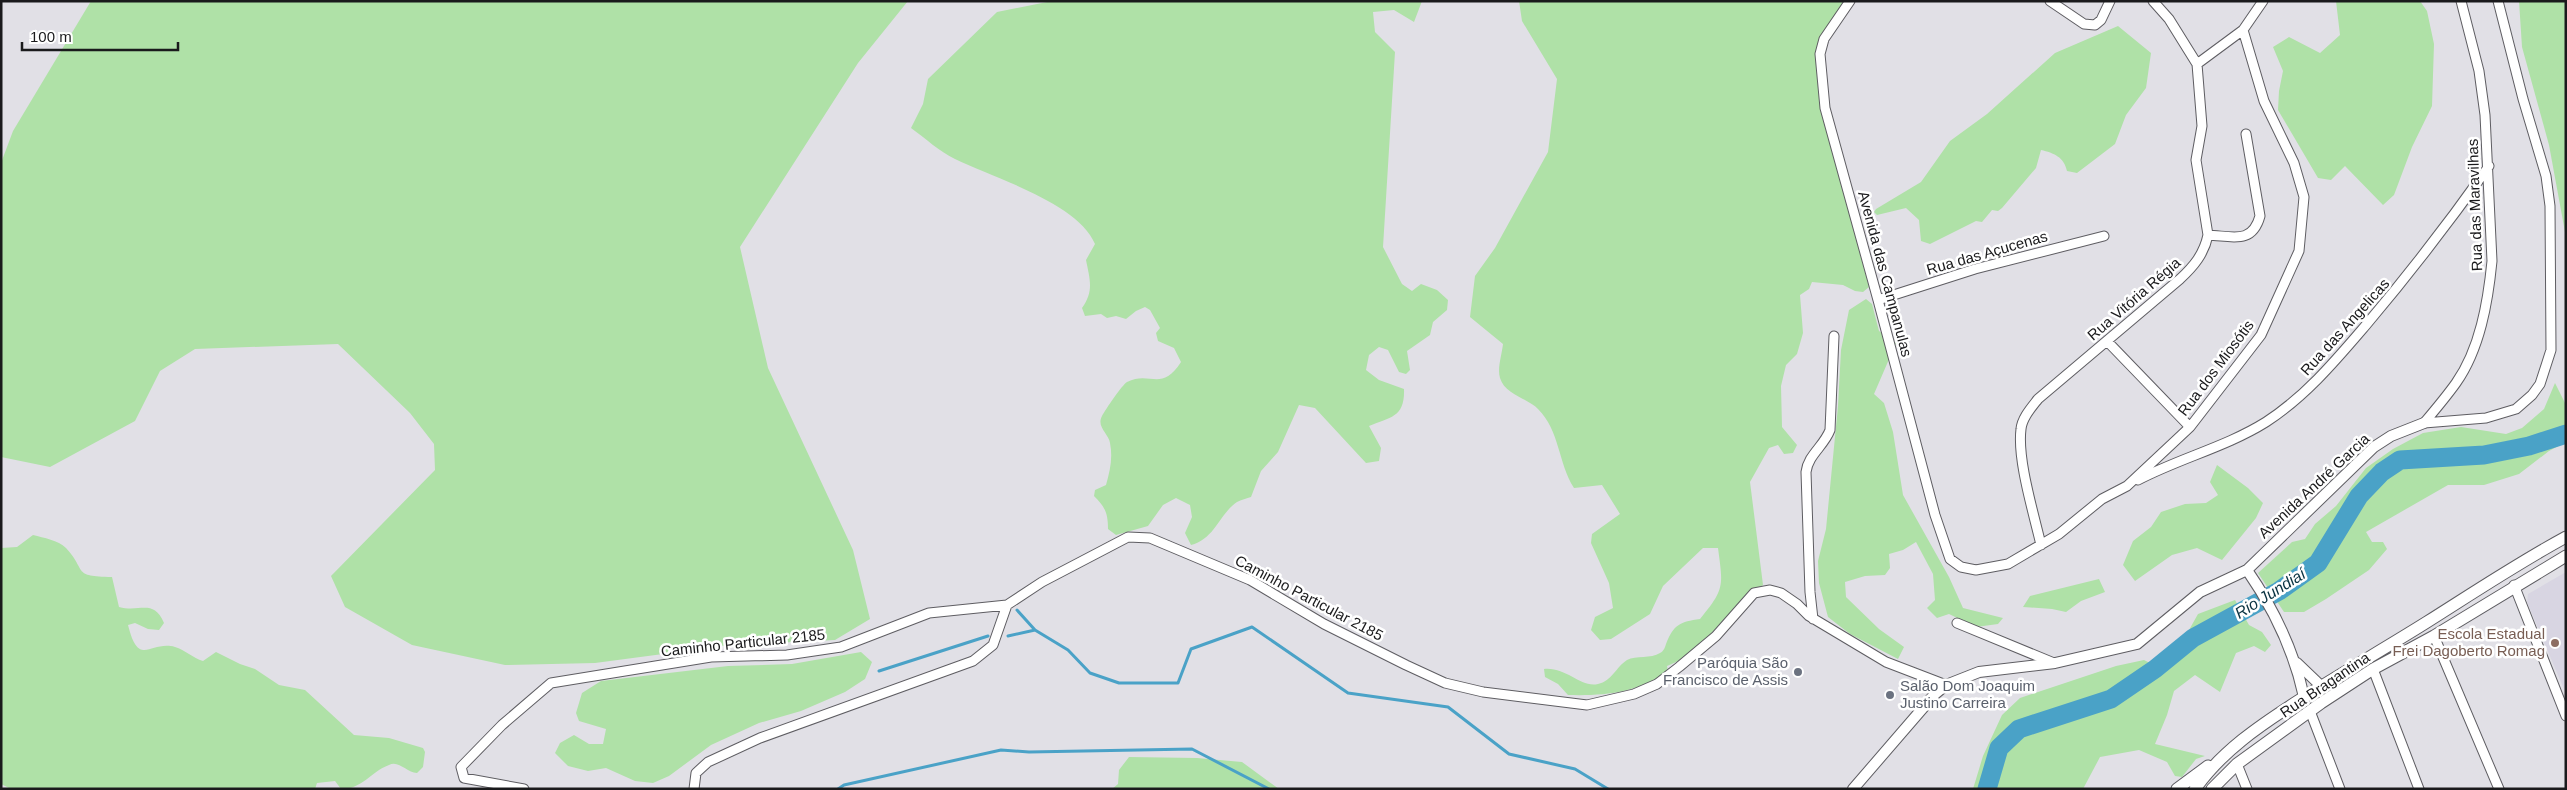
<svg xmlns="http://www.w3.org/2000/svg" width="2567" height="790" viewBox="0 0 2567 790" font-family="Helvetica,sans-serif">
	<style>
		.built { fill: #d8d5e2 }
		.green { fill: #afe1a7 }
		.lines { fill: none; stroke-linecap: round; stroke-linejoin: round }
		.stream { stroke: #4aa2c7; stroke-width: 3 }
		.river { stroke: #4aa2c7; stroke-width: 19 }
		.minor-casing { stroke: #5e5d62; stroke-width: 11 }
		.tertiary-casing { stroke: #5e5d62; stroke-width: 12 }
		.secondary-casing { stroke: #5e5d62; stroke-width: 13 }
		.minor { stroke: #fff; stroke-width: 9 }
		.tertiary { stroke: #fff; stroke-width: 10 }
		.secondary { stroke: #fff; stroke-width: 11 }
		.education-dot { fill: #8d6e63; stroke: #fff; stroke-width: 2 }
		.worship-dot { fill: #6b7280; stroke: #fff; stroke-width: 2 }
		.labels { text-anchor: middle; stroke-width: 5; stroke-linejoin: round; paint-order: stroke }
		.street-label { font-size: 15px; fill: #1a1a1c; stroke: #fff }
		.education-label { font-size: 15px; fill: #785e54; stroke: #fff; text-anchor: end }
		.worship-label { font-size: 15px; fill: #5b616d; stroke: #fff; text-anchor: end }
		.water-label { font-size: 16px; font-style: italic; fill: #093241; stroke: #fff }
	</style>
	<rect width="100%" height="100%" fill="#e1e0e6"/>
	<!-- built -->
	<path class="built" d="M2566,572V694L2527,602L2528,594Z"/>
	<!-- green -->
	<path class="green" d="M91,1H908L858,63L740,247L768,368L853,550L870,619L835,640L731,645L595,663L505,665L412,645L345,607L331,576L435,470L434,444L410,413L338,344L195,349L160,371L135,421L50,467L1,457V163L13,131Z
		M1052,1H1422L1414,22L1394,10L1373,12L1375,32L1395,52L1383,247L1402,284L1412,291L1421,284L1437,290L1448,300L1447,310L1433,322L1430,335L1407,351L1410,370L1406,374L1399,372L1388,350L1379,347L1369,355L1366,370L1379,380L1404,389C1405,417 1391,417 1369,426L1381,448L1379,461L1366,463L1315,408L1299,405L1278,452L1261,471L1251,497C1247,498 1241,500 1237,502C1220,513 1215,539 1191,545L1185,533L1192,517L1190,505L1176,498L1163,505L1148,526L1116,535L1108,529C1108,513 1105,507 1094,496L1095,490L1106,485C1110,471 1113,458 1110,443C1109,434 1096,427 1102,416C1106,409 1122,385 1127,382C1150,370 1161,393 1181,362L1174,348L1158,341L1156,333L1160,328L1150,310L1145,307L1136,311L1126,319L1116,316L1107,318L1101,314L1085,316L1082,308C1094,291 1090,280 1086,260L1095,244C1078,203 994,178 955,159C940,152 925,138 911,128L923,104L928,79L997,12Z
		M1519,1H1846L1816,57L1820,106L1869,287L1863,292L1855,291L1843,285L1812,282L1809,289L1800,295L1803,333L1797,354L1786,365L1781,386L1782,427L1797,445L1793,453L1784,454L1778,445L1769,448L1750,482L1763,585C1727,605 1709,650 1667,666L1668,671C1638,693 1604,696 1568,695L1558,684L1545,677L1544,669C1567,667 1580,688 1598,684C1612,681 1616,667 1627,660C1636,655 1651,659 1660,653C1664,651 1665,647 1666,644C1674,624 1680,622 1700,619C1725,589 1723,586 1718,548H1703L1663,586L1650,614L1611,639L1600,640L1591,630L1595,617L1613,608L1609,583L1591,543L1592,534L1620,514L1602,485L1574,488C1558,463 1560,431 1538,409C1528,398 1505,395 1500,378C1497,369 1502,354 1503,344L1470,317L1475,276L1495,248L1548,152L1557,79L1522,21Z
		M2336,1H2420L2427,11L2434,44L2432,106L2412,147L2394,195L2383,205L2345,166L2331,180L2318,178L2278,110L2279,91L2283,71L2273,47L2289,37L2320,53L2340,35Z
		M2519,1H2566V261L2565,232L2549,145L2522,47Z
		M2118,26L2151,53L2146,88L2126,115L2115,144L2077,173L2067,171C2064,157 2054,153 2041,150L2036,168L2002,208L1998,211L1992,210L1982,222L1976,221L1930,244L1921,241L1919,220L1906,208L1877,215L1874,212L1876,209L1921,182L1950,141L1987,114L2055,53Z
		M1866,299L1872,304L1879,331L1896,343L1874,394L1884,403L1893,432L1903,495L1949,577L1963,608L2003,618L1998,624L1976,627L1949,614L1937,618L1927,608L1935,600L1933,574L1916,542L1903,550L1889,554L1890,568L1885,575L1865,576L1845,582L1846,597L1879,629L1904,647L1898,659L1850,634L1828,617L1819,583L1818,561L1826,529L1838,406L1841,350L1849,310Z
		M2555,383L2566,405V442L2549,451L2519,474L2484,485H2448L2366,532L2372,542H2383L2387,549L2369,570L2326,599L2304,612H2284L2258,573L2292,542L2305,539L2315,524L2336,506L2366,468L2393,449L2423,433L2461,427L2506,434L2522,428L2544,409Z
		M2217,465L2248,488L2263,503L2256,518L2222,560L2197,548L2172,555L2135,581L2123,565L2133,541L2151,527L2161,512L2185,504L2206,503L2218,495L2210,482Z
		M33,535C44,538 58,540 66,548C88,572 71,576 112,577L119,607C140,613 153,598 164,623L159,630L148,629L135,623L128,625C139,669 150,640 175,647C185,650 193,658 203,661L216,652L240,664L255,669L279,685L305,690L354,735L389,738L423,748L425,752L423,767L417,773C407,773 399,760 389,765C370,772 363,789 341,789L335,781L317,783L315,789H11L1,784V548L17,547Z
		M2099,579L2105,592L2081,601L2066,612L2052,609L2023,607L2030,596Z
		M2235,600L2249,625L2262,632L2271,645L2265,652L2254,646L2236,653L2220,692L2195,675L2174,691L2167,715L2155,744L2205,756L2196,759L2182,777L2175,776L2167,762L2139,750L2100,757L2083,789H1973L1983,756L2002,715L2020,698L2116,666L2144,660L2166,671L2198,614Z
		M861,652L872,662L865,679L845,692L801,711L759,723L711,745L669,776L653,783L635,781L606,768L588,771L568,766L555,753L560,743L574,735L589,744H603L606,729L579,721L576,713L582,693L601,681L728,666L792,664Z
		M1129,757L1197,758L1242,762L1279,789H1112L1118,784L1119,770Z"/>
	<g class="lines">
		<!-- stream -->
		<path class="stream" d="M1017,610L1035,630L1068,650L1090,673L1119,683H1178L1191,649L1252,627L1348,693L1448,707L1509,754L1575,769L1608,789
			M1008,636L1035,630
			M879,671L988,636
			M838,789L844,785L1001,750L1029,752L1192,749L1269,789"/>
		<!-- river -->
		<path class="river" d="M1987,789L1999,748L2019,729L2111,699L2155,669L2193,638L2279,591L2318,563L2359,496L2382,472L2400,460L2484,455L2529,446L2566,434"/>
		<defs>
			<path id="minor" d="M1850,1L1824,39L1820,54L1825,108L1878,300L1935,515L1950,559L1961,567L1976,570L2008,564L2059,534L2102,499L2127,486L2190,427L2261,335L2299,251L2304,197L2294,163L2264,101L2243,30L2263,1
				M2050,1L2084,24L2095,25L2101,20L2110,1
				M2197,64L2243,30
				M2208,235C2232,236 2252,245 2260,216L2246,134
				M1878,300L1975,269L2104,236
				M2107,341L2190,427
				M2424,423L2486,418L2516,409L2532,395L2540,384L2551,350L2550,206L2546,176L2523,99L2498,1
				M2424,423C2435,410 2446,397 2456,383C2480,349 2488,302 2492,261L2485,115L2479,71L2461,1
				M2138,480C2180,458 2226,447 2266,422C2306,396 2336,360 2366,325C2410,273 2450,221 2489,166
				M2041,545C2034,514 2017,460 2021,429C2022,418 2031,408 2038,399L2180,279C2194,266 2204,254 2208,235L2196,160L2202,126L2197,64L2169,19L2153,1
				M2514,585L2566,716
				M1813,619L1810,592L1806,472C1808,455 1824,446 1830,430L1834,336
				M1957,623L2054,663
				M2434,636L2499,789
				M2373,669L2419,789
				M2310,711L2340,789
				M2237,764L2247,789
				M524,789L464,778L461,767L502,725L551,683L711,657L787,655L841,647L929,613L1007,605L1042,582L1128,537L1150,538L1250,580L1324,624L1406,665L1445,683L1483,692L1587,705L1634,694L1657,684L1679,667L1716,636L1754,593L1770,590L1781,593L1797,604L1809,616L1886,662L1946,685
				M694,789L696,773L708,762L760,738L973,661L993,645L1007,605"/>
			<path id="tertiary" d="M2247,570C2274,609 2294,651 2304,697
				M2297,663L2320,685
				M1853,789L1935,694L1946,685L1979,672L2055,663L2137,644L2200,592L2247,570L2374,447L2391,436L2424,423"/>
			<path id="secondary" d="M2177,789L2208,766
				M2195,789C2222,751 2259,726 2298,701C2340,674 2384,649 2427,622C2473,593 2518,563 2566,537
				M2212,789L2237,764L2321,703L2373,669L2434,636L2566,556"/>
		</defs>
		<!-- minor casing -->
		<use href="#minor" class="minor-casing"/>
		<!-- tertiary casing -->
		<use href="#tertiary" class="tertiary-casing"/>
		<!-- secondary casing -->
		<use href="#secondary" class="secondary-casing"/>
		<!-- minor -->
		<use href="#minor" class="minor"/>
		<!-- tertiary -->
		<use href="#tertiary" class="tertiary"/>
		<!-- secondary -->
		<use href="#secondary" class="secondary"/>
	</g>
	<!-- markers -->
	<circle class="education-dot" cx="2555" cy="643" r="5"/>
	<g class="worship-dot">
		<circle cx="1798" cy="672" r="5"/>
		<circle cx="1890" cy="695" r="5"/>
	</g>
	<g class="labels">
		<!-- street labels -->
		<g class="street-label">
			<text transform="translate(2475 205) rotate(-92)" y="5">Rua das Maravilhas</text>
			<text transform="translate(1987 253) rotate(-16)" y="5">Rua das Açucenas</text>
			<text transform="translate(1885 274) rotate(75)" y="5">Avenida das Campanulas</text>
			<text transform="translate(2134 299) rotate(-41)" y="5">Rua Vitória Régia</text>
			<text transform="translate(2345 327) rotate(-48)" y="5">Rua das Angelicas</text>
			<text transform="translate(2216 368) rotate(-53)" y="5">Rua dos Miosótis</text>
			<text transform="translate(2314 486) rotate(-43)" y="5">Avenida André Garcia</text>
			<text transform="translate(1309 598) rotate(28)" y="5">Caminho Particular 2185</text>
			<text transform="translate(743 643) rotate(-6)" y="5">Caminho Particular 2185</text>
			<text transform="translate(2325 685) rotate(-34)" y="5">Rua Bragantina</text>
		</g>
		<!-- education labels -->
		<g class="education-label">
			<text x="2545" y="639">Escola Estadual<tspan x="2545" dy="17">Frei Dagoberto Romag</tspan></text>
		</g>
		<!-- worship labels -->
		<g class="worship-label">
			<text x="1788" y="668">Paróquia São<tspan x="1788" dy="17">Francisco de Assis</tspan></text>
			<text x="1900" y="691" text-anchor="start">Salão Dom Joaquim<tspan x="1900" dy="17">Justino Carreira</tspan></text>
		</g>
		<!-- water labels -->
		<g class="water-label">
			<text transform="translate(2270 593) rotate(-32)" y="6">Rio Jundiaí</text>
		</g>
	</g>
	<!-- border -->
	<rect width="2567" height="790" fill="none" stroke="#1a1a1c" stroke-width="5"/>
	<!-- scale -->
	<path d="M22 42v8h156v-8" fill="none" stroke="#1a1a1c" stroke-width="2.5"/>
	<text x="30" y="42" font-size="15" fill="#1a1a1c" stroke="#ffffff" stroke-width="4" paint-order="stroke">100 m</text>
</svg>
